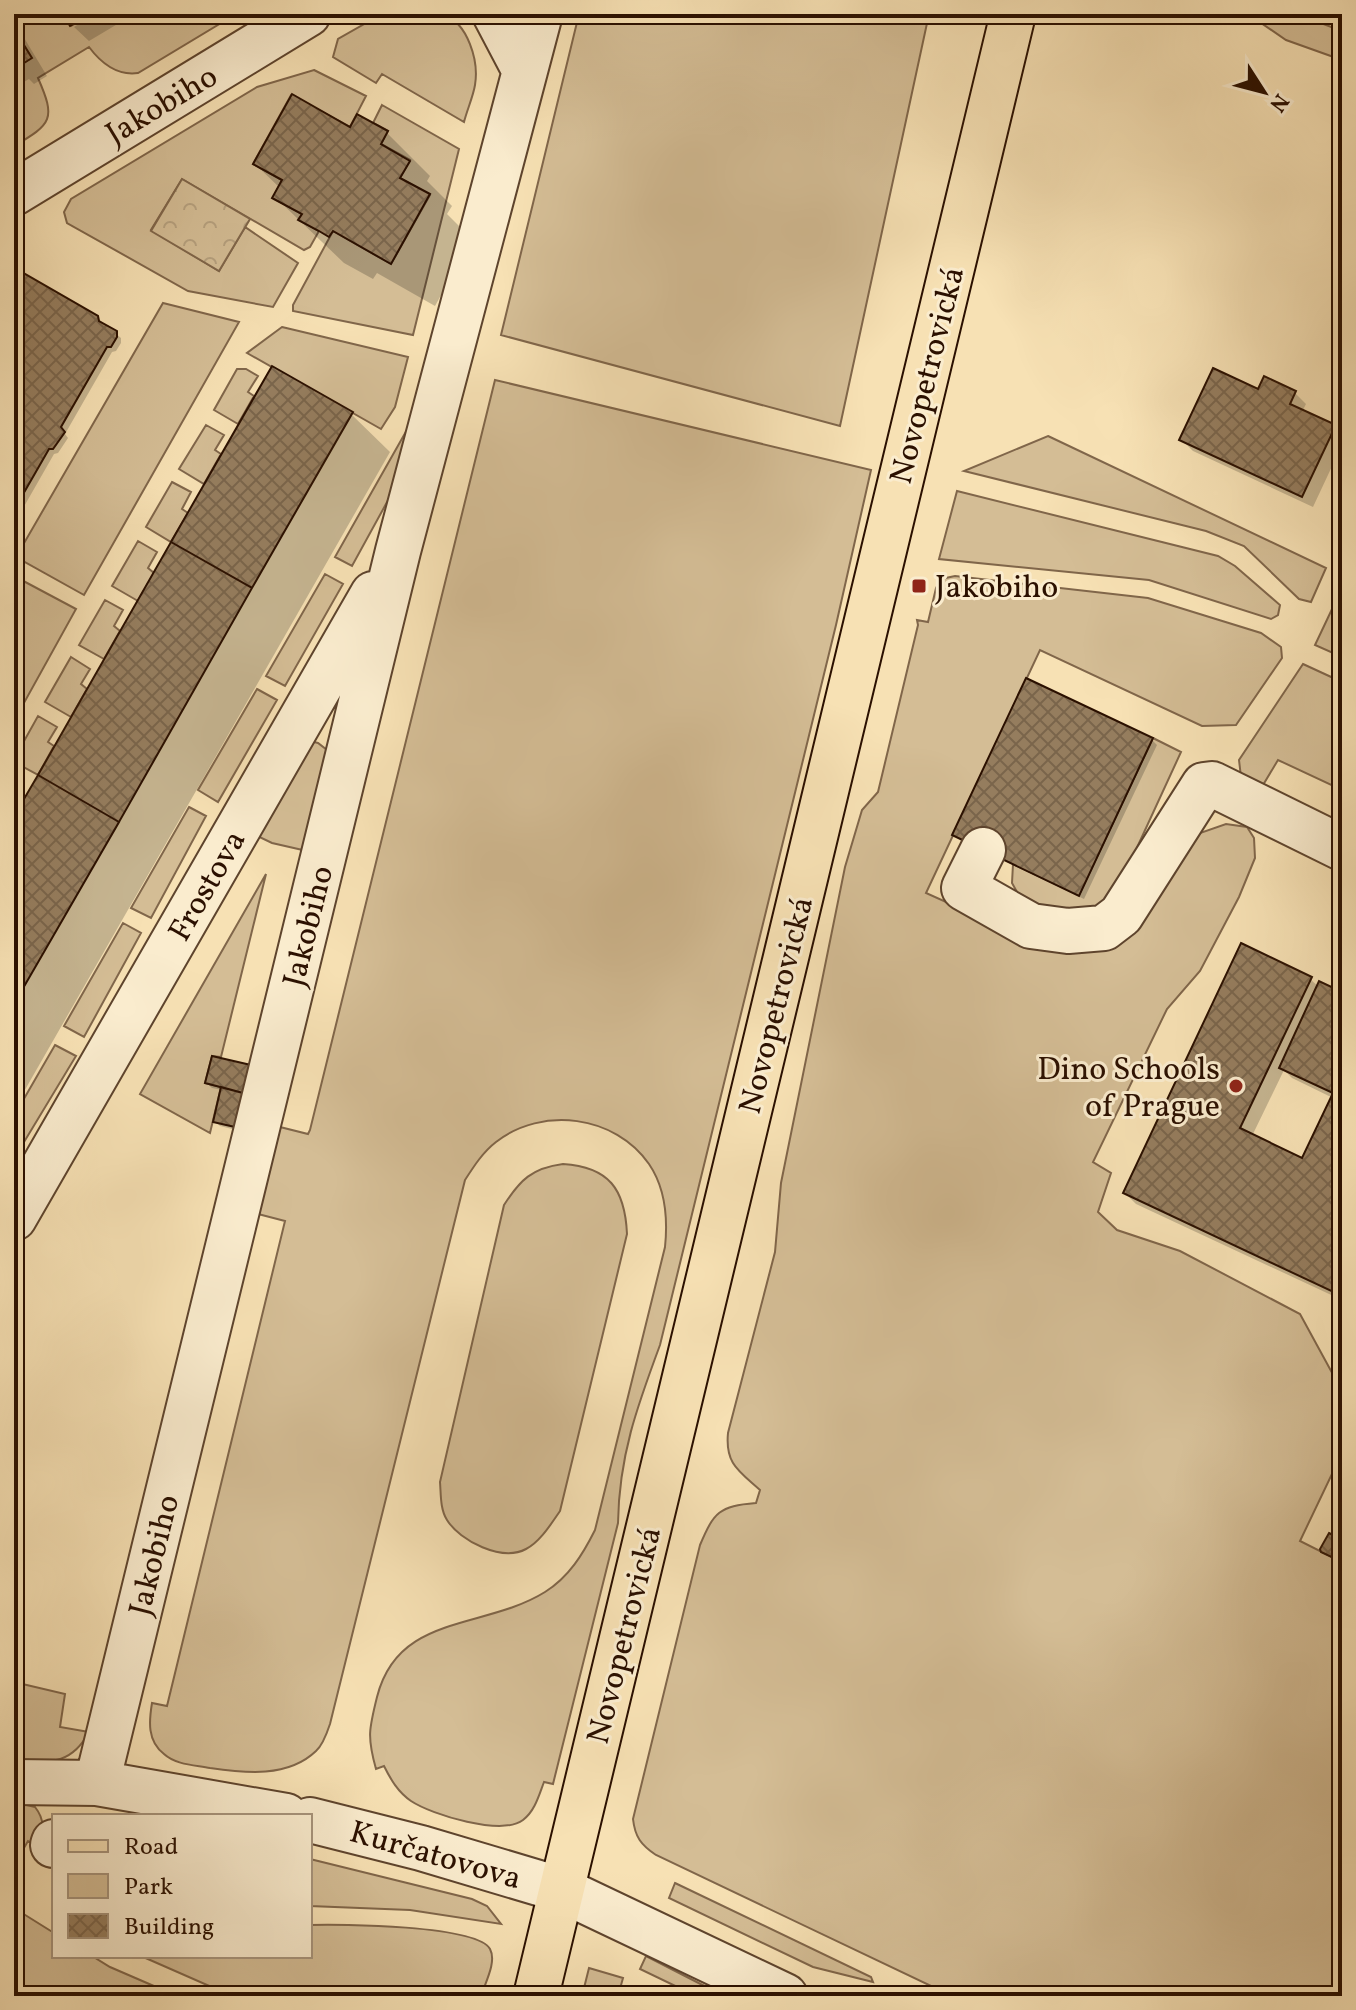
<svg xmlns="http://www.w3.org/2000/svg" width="1356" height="2010" viewBox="0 0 1356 2010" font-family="Vollkorn,serif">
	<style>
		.green { fill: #d4bd95; stroke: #80664a; stroke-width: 2 }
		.forest { fill: url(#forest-crowns); stroke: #80664a; stroke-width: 2 }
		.shadow { fill: #0003; fill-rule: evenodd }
		.building { fill: url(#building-cross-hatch); stroke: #2b1000; stroke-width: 2 }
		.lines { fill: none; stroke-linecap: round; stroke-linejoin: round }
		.minor-casing { stroke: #5e442d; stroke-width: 48 }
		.major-casing { stroke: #2b1000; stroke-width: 48 }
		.minor { stroke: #faecce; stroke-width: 44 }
		.major { stroke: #f7e1b4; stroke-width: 44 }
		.poi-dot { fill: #8f2418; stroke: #faecce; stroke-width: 3 }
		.labels { text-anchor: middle; stroke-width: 6; stroke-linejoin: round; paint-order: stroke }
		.street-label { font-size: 32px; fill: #2b1000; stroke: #faecce }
		.poi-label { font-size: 32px; fill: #2b1000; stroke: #faecce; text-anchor: start }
	</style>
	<defs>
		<pattern id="forest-crowns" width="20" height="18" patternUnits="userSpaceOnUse" patternTransform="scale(2)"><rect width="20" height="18" fill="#d4bd95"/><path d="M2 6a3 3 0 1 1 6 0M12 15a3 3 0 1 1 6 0" fill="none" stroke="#b6a17f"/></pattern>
		<pattern id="building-cross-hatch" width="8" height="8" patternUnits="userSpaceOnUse" patternTransform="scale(2)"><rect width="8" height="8" fill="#957d5e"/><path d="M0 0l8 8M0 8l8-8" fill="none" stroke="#7a654b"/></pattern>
	</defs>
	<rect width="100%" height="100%" fill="#f7e1b4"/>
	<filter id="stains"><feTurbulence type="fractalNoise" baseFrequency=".0025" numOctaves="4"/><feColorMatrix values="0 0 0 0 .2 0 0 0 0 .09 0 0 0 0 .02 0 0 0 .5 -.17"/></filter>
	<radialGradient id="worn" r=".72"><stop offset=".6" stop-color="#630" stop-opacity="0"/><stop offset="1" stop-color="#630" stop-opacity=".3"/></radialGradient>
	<!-- green -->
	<path class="green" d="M14,14H63L71,26L91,14H236L138,73C117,76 101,63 89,47L38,78C56,119 52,124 14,146V65L16,68L31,58L14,29Z
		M382,14H443C468,23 479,61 475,85C473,97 467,110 464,122L382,74L376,83L333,57L338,39Z
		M579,14H929L840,426L501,335Z
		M1248,14H1297L1342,31V60L1286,40Z
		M314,70L366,96L350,127L291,95L253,164L282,180L273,198L302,214L299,220L319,231L310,247L304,250L182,179L151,230L219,271L245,227L298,263L273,307L188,291L67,223L64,212L71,199L257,87Z
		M382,105L459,149L413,335L293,311V305L333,231L391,264L430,195L400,178L410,160L381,144L388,131L373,123Z
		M163,303L239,322L84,595L16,557Z
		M282,327L408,357L395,407L381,429L247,353Z
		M237,369H246L258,376L248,392L254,396L238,424L214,410Z
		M495,380L871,470L836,625L660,1345C637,1407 619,1456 618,1523L553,1784L544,1782C539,1795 535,1811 523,1820C502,1836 432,1815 411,1801C398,1792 391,1780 384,1766L376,1769C367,1737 369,1729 377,1697C398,1613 484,1630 545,1592C569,1577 583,1554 595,1530L665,1247C668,1218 666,1189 649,1164C615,1115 542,1106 496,1142C483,1152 474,1166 465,1180L330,1724C327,1733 323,1745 316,1751C288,1778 245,1773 210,1768C195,1765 176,1765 164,1754C147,1741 149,1721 152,1703L167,1706L285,1221L258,1214L280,1127L308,1134L310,1130Z
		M206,425L224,435L215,450L221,454L204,484L179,469Z
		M408,428L392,493L352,566L335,557Z
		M1048,436L1326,568L1311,602L1299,599L1244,546L1206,531L964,471Z
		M172,482L191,492L182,509L188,513L171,542L146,527Z
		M957,491L1218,556L1235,566L1280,605L1278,615L1271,619L1149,580L939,559Z
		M138,541L157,552L148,568L154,573L138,601L112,586Z
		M325,574L343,584L285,686L266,676Z
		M14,576L76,609L14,721Z
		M955,576L1148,598L1261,633L1281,647L1282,658L1236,725L1202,726L1040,650L926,893L1057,952L1108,945L1200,833L1226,824L1247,827L1254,838L1255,858L1239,897L1200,971L1167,1009L1093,1162L1111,1173L1098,1212L1117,1230L1180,1251L1300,1314L1342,1391V1425L1335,1444L1342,1448V1453L1300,1541L1342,1562V1996H952L656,1855C641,1845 635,1837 633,1819L700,1545C714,1512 719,1506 756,1503L760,1490C739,1471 725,1464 728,1433L775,1252L781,1183L845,867L862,810L878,792L918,625L917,620L928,622L936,588L941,579Z
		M1342,588V657L1315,645Z
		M105,600L123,610L114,626L120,631L104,659L79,645Z
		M71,657L90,669L81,684L87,689L71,717L45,702Z
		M1303,664L1342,682V790L1278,760L1260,790L1241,777L1239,760Z
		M257,689L277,700L218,802L198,790Z
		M38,716L57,727L48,742L54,746L38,775L14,762V759Z
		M1153,738L1181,752L1117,891L1086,916L1067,919L1021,899L1012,883L1013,864L1079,895Z
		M310,741L318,743L327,750L307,851L272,843L249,832Z
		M189,807L206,816L151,918L131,908Z
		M266,874L221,1057L212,1056L205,1083L221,1087L210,1133L140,1094Z
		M123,923L141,933L84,1037L64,1026Z
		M55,1045L76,1056L18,1152L14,1150V1116Z
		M563,1164C609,1167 625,1189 627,1234L560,1511C551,1524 540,1542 526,1549C502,1562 460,1541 447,1520C440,1509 441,1494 440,1482L504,1205C520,1180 532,1168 563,1164Z
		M14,1682L65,1694L60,1727L89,1732C71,1766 48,1762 14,1762Z
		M14,1802L35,1807C46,1821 43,1830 37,1846L28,1841L14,1865Z
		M310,1859L472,1899L487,1906L501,1924L410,1910L310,1906Z
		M675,1883L871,1977L873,1982L813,1967L669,1898Z
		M14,1908L54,1933V1956H92L110,1967L177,1996H14Z
		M310,1925C339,1924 477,1925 490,1949C497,1962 485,1983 481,1996H232L141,1956H310Z
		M646,1956L724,1996H696L640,1969Z
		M589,1968L623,1978L618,1996H582Z"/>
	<!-- forest -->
	<path class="forest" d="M182,179L250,219L219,271L151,231Z"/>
	<!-- shadow -->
	<path class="shadow" d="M95,14H130L131,16L89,41L74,27Z
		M14,21L47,76L34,84L29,79L15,87L18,92L14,95Z
		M351,129L387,133L430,176L427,181L452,206L447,214L472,239L435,306L377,273L373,279L344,263L275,197L280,188L255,164Z
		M14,275L97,318L121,338V343L116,351L112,352L65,434L68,438L58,453L54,454L14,524Z
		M1259,392L1295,393L1306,404L1302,412L1335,427L1342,434V445L1313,507L1193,451L1182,440Z
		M351,414L390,452L14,1109V820Z
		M1152,740L1157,745L1084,899L960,840L955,835Z
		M1310,979L1319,987L1342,994V1300L1136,1204L1125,1193ZM1284,1070L1292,1078L1333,1098L1303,1160L1252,1136Z
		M214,1058L240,1131L220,1126L215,1121L223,1090L212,1088L207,1083Z"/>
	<!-- building -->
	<path class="building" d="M63,14H91L70,26Z
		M14,29L32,58L16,68L14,65Z
		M292,94L350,127L357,114L388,131L381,144L410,161L400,178L430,194L391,264L333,231L329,237L319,231L298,220L302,214L272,198L282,180L253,164Z
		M14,272L21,276L25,274L98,316L99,321L117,331V337L111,347H107L61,427L65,432L53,449H49L14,510Z
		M272,366L353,412L252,588L171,542Z
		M1213,368L1258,389L1264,376L1296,391L1290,404L1336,425L1302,497L1179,440Z
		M171,542L252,588L119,822L38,775Z
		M1026,678L1153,738L1079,896L952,835Z
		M38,775L119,822L18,997L14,995V816Z
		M1241,943L1312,977L1240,1128L1302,1158L1333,1093L1279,1068L1319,981L1342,992V1296L1123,1193Z
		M212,1056L251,1065L243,1093L205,1083Z
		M221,1087L243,1093L235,1127L213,1122Z
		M1329,1533L1342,1540V1562L1321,1552L1320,1549Z"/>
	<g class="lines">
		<defs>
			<path id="minor" d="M495,14L525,71
				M14,193L308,14
				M983,850L964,888L1031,926L1068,931L1104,928L1121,915L1204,785L1212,784L1342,848
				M14,1218L373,594
				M14,1782L97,1783L286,1816
				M97,1783L398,551L540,14
				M310,1820L421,1848L562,1890L785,1996
				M53,1845L54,1842"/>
			<path id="major" d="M536,1996L1013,14"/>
		</defs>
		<!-- minor casing -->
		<use href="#minor" class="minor-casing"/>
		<!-- major casing -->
		<use href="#major" class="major-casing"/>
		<!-- minor -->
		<use href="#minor" class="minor"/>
		<!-- major -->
		<use href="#major" class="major"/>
	</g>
	<!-- markers -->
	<g class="poi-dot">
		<rect x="911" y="578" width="16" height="16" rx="4"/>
		<circle cx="1236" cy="1086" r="8"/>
	</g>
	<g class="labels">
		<!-- street labels -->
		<g class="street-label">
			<text transform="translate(161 104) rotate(-31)" y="11">Jakobiho</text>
			<text transform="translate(926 375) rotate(-76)" y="11">Novopetrovická</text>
			<text transform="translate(206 885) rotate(-60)" y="11">Frostova</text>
			<text transform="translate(307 926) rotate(-76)" y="11">Jakobiho</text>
			<text transform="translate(775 1005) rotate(-76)" y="11">Novopetrovická</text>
			<text transform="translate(153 1555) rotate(-76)" y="11">Jakobiho</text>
			<text transform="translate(623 1635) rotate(-76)" y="11">Novopetrovická</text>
			<text transform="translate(436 1854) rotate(16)" y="11">Kurčatovova</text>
		</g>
		<!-- poi labels -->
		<g class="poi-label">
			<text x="935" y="597">Jakobiho</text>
			<text x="1220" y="1079" text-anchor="end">Dino Schools<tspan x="1220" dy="37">of Prague</tspan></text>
		</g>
	</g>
	<!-- margin -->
	<rect width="1356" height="2010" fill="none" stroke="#f7e1b4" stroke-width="48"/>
	<rect x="16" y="16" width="1324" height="1978" fill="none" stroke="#2b1000" stroke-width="4"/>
	<rect x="24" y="24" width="1308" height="1962" fill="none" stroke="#2b1000" stroke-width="2"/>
	<!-- legend -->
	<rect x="52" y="1814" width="260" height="144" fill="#faecce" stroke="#a7947c" stroke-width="2"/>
	<rect x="68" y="1840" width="40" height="12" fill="#f7e1b4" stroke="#a7947c" stroke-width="2"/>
	<text x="124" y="1854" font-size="24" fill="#2b1000">Road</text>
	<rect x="68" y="1874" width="40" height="24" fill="#d4bd95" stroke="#a7947c" stroke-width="2"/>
	<text x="124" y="1894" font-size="24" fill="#2b1000">Park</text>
	<rect x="68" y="1914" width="40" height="24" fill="url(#building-cross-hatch)" stroke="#a7947c" stroke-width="2"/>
	<text x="124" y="1934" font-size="24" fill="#2b1000">Building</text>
	<!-- north arrow -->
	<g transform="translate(1264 92) rotate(126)" stroke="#faecce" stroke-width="6" paint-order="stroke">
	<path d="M0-6L14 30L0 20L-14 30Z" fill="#2b1000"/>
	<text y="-12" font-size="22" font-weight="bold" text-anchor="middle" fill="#2b1000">N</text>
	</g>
	<rect width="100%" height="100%" filter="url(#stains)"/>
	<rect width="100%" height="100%" fill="url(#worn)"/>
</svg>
